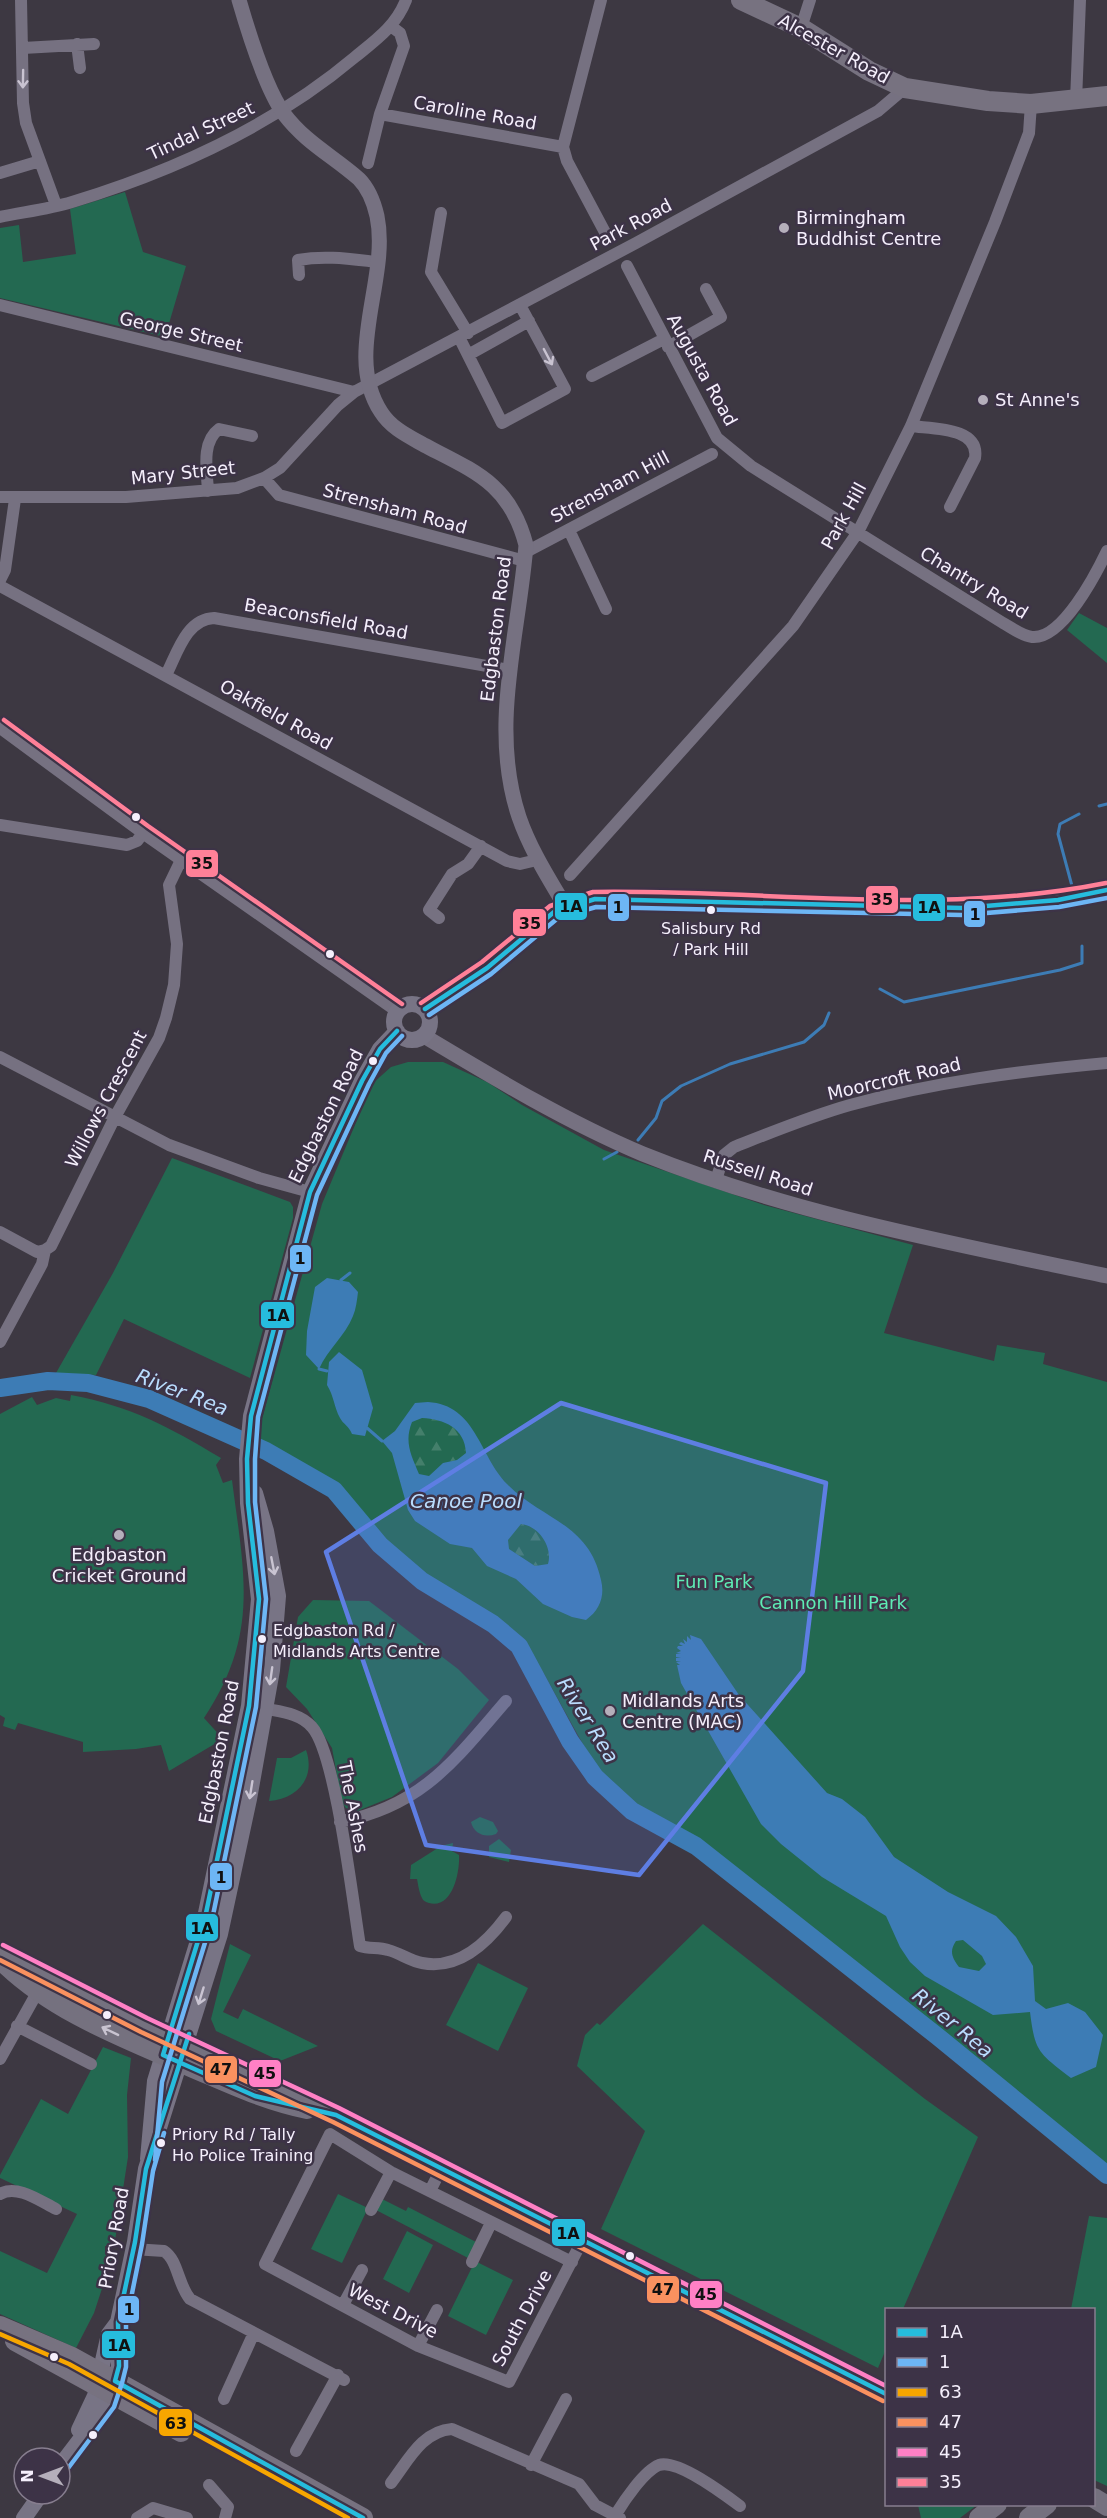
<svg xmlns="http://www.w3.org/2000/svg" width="1107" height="2518" viewBox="0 0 1107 2518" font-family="'DejaVu Sans',sans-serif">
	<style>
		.green { fill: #236951 }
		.forest { fill: url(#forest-firs) }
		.water { fill: #3d7cb5; fill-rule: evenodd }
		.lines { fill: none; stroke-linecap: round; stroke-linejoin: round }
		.stream { stroke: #3d7cb5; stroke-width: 3 }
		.river { stroke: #3d7cb5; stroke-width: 18 }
		.minor { stroke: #767181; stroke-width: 12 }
		.tertiary { stroke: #767181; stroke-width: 15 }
		.secondary { stroke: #787485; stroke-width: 16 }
		.primary { stroke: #75717f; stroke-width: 20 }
		.trunk { stroke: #777280; stroke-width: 20 }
		.bus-1-casing { stroke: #3d3347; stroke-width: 9 }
		.bus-2-casing { stroke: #3d3347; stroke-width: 9 }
		.bus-3-casing { stroke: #3d3347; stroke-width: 9 }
		.bus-4-casing { stroke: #3d3347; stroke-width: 9 }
		.bus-5-casing { stroke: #3d3347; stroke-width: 9 }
		.bus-6-casing { stroke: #3d3347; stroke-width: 9 }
		.bus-1 { stroke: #26bcdd; stroke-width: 4.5 }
		.bus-2 { stroke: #6db6f5; stroke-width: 4.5 }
		.bus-3 { stroke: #f7a600; stroke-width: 4.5 }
		.bus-4 { stroke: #fa915f; stroke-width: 4.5 }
		.bus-5 { stroke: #ff80c5; stroke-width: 4.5 }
		.bus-6 { stroke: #ff8098; stroke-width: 4.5 }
		.oneway { stroke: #c9c3d1 }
		.oneway2 { stroke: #c9c4d2 }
		.oneway3 { stroke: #c8c3d0 }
		.marked { fill: #5e7ee3; fill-opacity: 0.2; stroke: #5e7ee3; stroke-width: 4.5; stroke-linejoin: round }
		.poi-dot { fill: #b5afbb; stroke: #3d3347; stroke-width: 2 }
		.bus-dot { fill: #f5effc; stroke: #3d3347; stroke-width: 2 }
		.labels { text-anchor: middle; stroke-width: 5; stroke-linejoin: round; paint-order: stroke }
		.bus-label { font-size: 16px; fill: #f5effc; stroke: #3d3347; text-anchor: start }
		.street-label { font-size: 18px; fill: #f5effc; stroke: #3d3347 }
		.poi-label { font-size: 18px; fill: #f5effc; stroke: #3d3347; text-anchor: start }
		.park-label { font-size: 18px; fill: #5eedb5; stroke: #3d3347 }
		.water-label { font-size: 20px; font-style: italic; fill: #b9dcfd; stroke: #3d3347 }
		.line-badge { stroke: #3d3347; stroke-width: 2 }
		.pale-badge-label { font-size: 16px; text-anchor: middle; font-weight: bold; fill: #111 }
	</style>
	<defs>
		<pattern id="forest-firs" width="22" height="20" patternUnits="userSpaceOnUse" patternTransform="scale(1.5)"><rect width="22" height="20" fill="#236951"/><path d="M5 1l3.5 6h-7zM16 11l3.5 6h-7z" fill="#447f6b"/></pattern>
	</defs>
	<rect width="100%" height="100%" fill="#3d3842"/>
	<!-- green -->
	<path class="green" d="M125,192L143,252L186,266L165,337L0,298V228L19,225L23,262L76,254L70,209Z
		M1079,613L1107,628V663L1067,630Z
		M408,1062H443L487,1082L522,1105L604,1150L764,1205L913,1245L884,1333L994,1361L997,1345L1045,1353L1043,1364L1107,1382V2165L698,1840L632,1803L599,1773L544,1674L513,1634L472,1609L384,1543L336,1485L256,1440L322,1204L372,1084L391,1067Z
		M172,1158L290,1202L293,1207V1218L250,1378L124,1319L96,1375L56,1373L113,1273Z
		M71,1395C133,1407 167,1426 221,1458L216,1465L223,1483L232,1480C244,1574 260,1634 204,1718L223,1739L169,1771L161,1745L136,1749L83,1752V1742L18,1723L15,1730L3,1726L5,1718L0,1715V1414L32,1397L37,1405L56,1398L70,1401Z
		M313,1600L369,1601L458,1669L489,1700L438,1763L392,1797L355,1812L346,1808L342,1803L332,1748L307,1709L286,1687L298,1617Z
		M306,1750C316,1778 297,1799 269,1801L277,1758H291Z
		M480,1817L493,1822L498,1831L496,1834C485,1838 474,1834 471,1822Z
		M499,1839L511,1850L509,1862L489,1857V1846Z
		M453,1843L452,1851L459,1855C460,1871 453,1909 429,1903C426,1902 423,1901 422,1898C419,1892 418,1884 417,1879H410L411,1865L441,1846Z
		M703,1924L925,2099L978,2137L903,2309L886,2310V2349L878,2368L601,2229L645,2131L577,2066L585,2035L597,2023L600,2025Z
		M230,1944L251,1955L223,2012L238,2019L243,2009L318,2046L280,2061L216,2031L211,2019Z
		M478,1963L528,1988L498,2051L446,2025Z
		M103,2047L131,2058L127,2095L128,2157L114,2247L105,2246V2254L113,2255L94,2313L76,2348L0,2314V2251L47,2273L77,2214L0,2178V2175L41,2099L68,2114Z
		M338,2194L368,2208L342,2263L311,2249Z
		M382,2199L406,2211L408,2207L476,2242L468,2258L376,2210Z
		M1089,2216L1107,2218V2486L1094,2480V2310L1071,2309Z
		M407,2231L433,2245L409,2293L383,2279Z
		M475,2261L513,2280L486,2335L448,2316Z
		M918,2505V2504L977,2505L960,2518H921Z"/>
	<!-- forest -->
	<path class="forest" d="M422,1418C444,1419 464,1428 466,1453L457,1460L443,1463L429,1476L419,1475C411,1455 404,1442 412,1422Z
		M522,1524C539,1527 553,1547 548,1564L535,1566L509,1549L508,1540Z"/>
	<!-- water -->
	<path class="water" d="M327,1278L349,1282L358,1292C357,1300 356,1309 353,1316C345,1336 328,1349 319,1369L306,1355L307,1331L315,1287Z
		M339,1352L362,1370L373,1408L365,1436L352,1434C349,1426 343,1424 340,1418C334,1407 334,1396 327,1385L329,1362Z
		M428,1402C476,1405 479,1455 507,1484C542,1520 589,1523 601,1580C605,1596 600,1610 586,1620L572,1617L543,1604L516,1579L487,1566L472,1548L450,1544L415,1521L408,1510L392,1453L382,1441L395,1431L415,1403ZM422,1418C444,1419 465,1428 466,1453L457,1460L443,1463L429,1476L419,1474C411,1455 404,1442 412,1422ZM521,1524C539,1526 553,1547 548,1564L535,1566L509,1549L508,1540Z
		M690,1635L701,1639L739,1695L827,1793L842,1799L865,1817L894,1857L948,1892L996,1916L1016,1937L1033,1966L1035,2001L1046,2009L1068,2003L1085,2012L1103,2035L1096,2067L1071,2078C1039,2053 1035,2053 1030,2012L993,2015L925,1976L910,1962L900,1947L886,1916L822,1877L781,1844L761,1824L681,1683L677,1665H680L676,1662L681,1661H676V1658H681L676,1657V1654H681L676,1653L681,1651L677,1648L678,1646H683L679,1644L681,1642L685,1644L683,1639L687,1642V1636L691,1640ZM963,1940L982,1956L986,1964L979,1971L959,1967C952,1958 949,1951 956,1941Z"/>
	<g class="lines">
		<!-- stream -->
		<path class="stream" d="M1099,806L1107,804
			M1072,886L1058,834L1060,824L1079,814
			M880,989L904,1002L1060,970L1082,963V946
			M638,1140L656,1118L662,1101L681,1086L730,1064L804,1042L824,1025L829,1013
			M604,1159L617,1152
			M341,1280L350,1273
			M319,1369L327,1371
			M367,1428L382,1441"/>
		<!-- river -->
		<path class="river" d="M0,1388L48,1381L88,1383L149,1399L266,1451L334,1490L380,1545L422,1581L493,1624L519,1646L570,1741L595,1777L632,1811L696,1846L937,2036L1107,2175"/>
		<!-- minor -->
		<path class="minor" d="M21,0L23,103L26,123L56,205
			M601,0L563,147L567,161L608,238
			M801,28L810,0
			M77,44L80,68
			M23,48L94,44
			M1076,101L1080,0
			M380,114L563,147
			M368,163L380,114L404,46L400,33L392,27
			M0,173L40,161
			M441,213L431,272L468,333
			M0,217C24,212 49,209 72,202C174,171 273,126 355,57C376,40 396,26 406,0
			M627,266L717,438L751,466L1003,623C1012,628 1022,636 1032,637C1062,640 1096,574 1107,551
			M299,275L298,260C325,255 350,259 377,262
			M0,305L354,392
			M459,337L502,423L565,389L520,305
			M668,347L721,317L706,289
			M468,355L529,321
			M592,376L664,339
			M911,426C933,429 980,427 975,458L950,507
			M264,478L279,495L525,561
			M208,491C207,471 201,442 219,429L252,436
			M0,497H126L237,488L264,478L280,468L338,405L354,392L636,243L878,111L905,88
			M569,530L606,609
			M526,552L712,454
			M0,580L5,570L15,499
			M0,586L507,861L520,864L537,860
			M166,675C177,654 186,619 214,618L510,670
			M0,825L127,845L137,841L144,832
			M570,875L793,626L858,532L911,426L995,222L1029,133L1031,104
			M439,918L429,910L452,874L468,864L481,846
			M0,1057L169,1145L259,1178L310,1192
			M716,1180L724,1155L734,1147C772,1132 811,1116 850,1105C934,1082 1020,1071 1107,1063
			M0,1232L37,1252L45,1250
			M0,1342L42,1264L45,1250L51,1246L115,1117L159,1038L166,1018L174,985L177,944L169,885L182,858
			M267,1709C283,1712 301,1714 312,1727C336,1754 353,1904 360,1946C369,1949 379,1947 388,1950C400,1953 410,1961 422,1963C458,1970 486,1944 506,1917
			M340,1822C422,1806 454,1761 506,1701
			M17,2026L91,2064
			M0,2059L38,1991
			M430,2191L441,2169
			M0,2194C17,2184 40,2201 56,2209
			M371,2210L391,2172
			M133,2249L164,2251C178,2260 178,2285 190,2299L344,2380
			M472,2262L491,2223
			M572,2262L391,2172L330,2134L265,2264L418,2346L509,2382L583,2239
			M343,2305L362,2270
			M418,2346L437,2310
			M224,2399L253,2335
			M296,2451L338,2375
			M531,2465L566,2399
			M391,2483C408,2461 422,2431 452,2429L579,2484L595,2505L620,2518
			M209,2485L228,2507L225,2518
			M616,2514C624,2501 644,2471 659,2465C677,2459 724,2494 740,2506
			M137,2518L153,2508L187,2518"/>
		<!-- tertiary -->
		<path class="tertiary" d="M239,0C248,31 266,89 284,114C306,143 333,156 359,179C368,188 374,203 377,216C390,279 343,354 381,412C391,428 408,436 424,445C476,472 510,484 526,545C519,635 489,727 519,817C530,849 548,877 565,906
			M0,726L144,832L398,1010
			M424,1036C494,1078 567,1122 643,1154C792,1214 950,1243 1107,1276"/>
		<!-- secondary -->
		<path class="secondary" d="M394 1022a18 18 0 1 1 36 0a18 18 0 1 1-36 0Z
			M425,1009C453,993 481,974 506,953C541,924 545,907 595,899L962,908L1058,900L1107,890
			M148,2159L155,2081L205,1918L249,1706L259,1599L248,1503L247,1459L251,1416L310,1192L362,1081L380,1049L397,1031
			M79,2430L95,2396L109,2334L118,2322
			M60,2466L108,2403L115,2381L119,2366L118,2322L135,2242L146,2169L220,1934L249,1799L272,1670L278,1596L266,1531L255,1493
			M24,2518L41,2494"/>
		<!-- primary -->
		<path class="primary" d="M0,1952L144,2025L336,2115L886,2394
			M1,1960C53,2012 125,2038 191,2067C231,2084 264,2100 307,2109
			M1094,2498L1107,2506
			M979,2518L997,2504
			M1029,2518L1047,2504"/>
		<!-- trunk -->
		<path class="trunk" d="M741,0L801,28L869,71L905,88L988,101L1031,104L1107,96
			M0,2326L72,2357L363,2518
			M15,2341L181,2432"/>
		<defs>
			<path id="bus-1" d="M425,1009L487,968L554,912L595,899L962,908L1058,900L1107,890
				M397,1031L380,1049L362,1081L310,1192L251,1416L247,1459L248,1503L259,1599L249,1706L205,1918L163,2055L255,2096L336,2115L886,2394
				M189,2034L146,2169L135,2242L118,2322L119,2366L115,2381L363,2518"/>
			<path id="bus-2" d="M429,1015L491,974L558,918L596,907L962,915L1059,907L1107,898
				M155,2160L162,2082L212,1920L256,1707L266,1599L255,1502V1459L258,1417L317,1195L369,1084L386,1053L402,1036
				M66,2471L114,2407L122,2383L126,2367V2323L142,2244L153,2171L164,2133"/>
			<path id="bus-3" d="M0,2334L69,2364L348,2518"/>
			<path id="bus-4" d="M0,1960L141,2032L333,2122L883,2401"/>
			<path id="bus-5" d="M3,1945L147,2018L339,2108L886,2386"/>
			<path id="bus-6" d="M4,720L148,826L402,1004
				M421,1003L482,962L550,906L593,892C764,889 937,917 1106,883"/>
		</defs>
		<!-- bus-1 casing -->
		<use href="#bus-1" class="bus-1-casing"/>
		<!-- bus-2 casing -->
		<use href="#bus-2" class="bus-2-casing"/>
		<!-- bus-3 casing -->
		<use href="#bus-3" class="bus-3-casing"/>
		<!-- bus-4 casing -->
		<use href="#bus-4" class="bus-4-casing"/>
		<!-- bus-5 casing -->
		<use href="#bus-5" class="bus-5-casing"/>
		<!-- bus-6 casing -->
		<use href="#bus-6" class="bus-6-casing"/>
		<!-- bus-1 -->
		<use href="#bus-1" class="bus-1"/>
		<!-- bus-2 -->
		<use href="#bus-2" class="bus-2"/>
		<!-- bus-3 -->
		<use href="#bus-3" class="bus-3"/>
		<!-- bus-4 -->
		<use href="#bus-4" class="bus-4"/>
		<!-- bus-5 -->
		<use href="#bus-5" class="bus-5"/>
		<!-- bus-6 -->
		<use href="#bus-6" class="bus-6"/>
	</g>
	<!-- one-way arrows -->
	<defs><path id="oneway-shaft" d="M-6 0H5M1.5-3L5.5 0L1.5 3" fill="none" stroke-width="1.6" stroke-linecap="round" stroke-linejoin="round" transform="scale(1.5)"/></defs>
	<g class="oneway">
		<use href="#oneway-shaft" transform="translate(23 79) rotate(91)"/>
		<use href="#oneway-shaft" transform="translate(548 357) rotate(62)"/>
	</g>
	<g class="oneway2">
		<use href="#oneway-shaft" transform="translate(273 1566) rotate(79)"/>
		<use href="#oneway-shaft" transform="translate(271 1676) rotate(98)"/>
		<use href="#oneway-shaft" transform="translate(251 1790) rotate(99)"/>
		<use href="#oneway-shaft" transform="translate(201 1996) rotate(107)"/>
	</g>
	<use class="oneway3" href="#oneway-shaft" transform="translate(110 2031) rotate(-154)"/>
	<!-- marked area -->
	<path class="marked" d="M561,1403L826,1483L803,1671L639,1875L426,1845L326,1552Z"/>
	<!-- markers -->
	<g class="poi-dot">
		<circle cx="784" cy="228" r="6"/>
		<circle cx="983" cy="400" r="6"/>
		<circle cx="119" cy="1535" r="6"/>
		<circle cx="610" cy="1711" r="6"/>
	</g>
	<g class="bus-dot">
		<circle cx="136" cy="817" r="5"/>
		<circle cx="711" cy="910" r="5"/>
		<circle cx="330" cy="954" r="5"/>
		<circle cx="373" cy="1061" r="5"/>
		<circle cx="262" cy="1639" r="5"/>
		<circle cx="107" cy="2015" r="5"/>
		<circle cx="161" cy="2143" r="5"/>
		<circle cx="630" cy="2256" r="5"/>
		<circle cx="54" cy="2357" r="5"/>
		<circle cx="93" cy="2435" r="5"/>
	</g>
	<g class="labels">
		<!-- bus labels -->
		<g class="bus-label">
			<text x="711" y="934" text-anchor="middle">Salisbury Rd<tspan x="711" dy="21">/ Park Hill</tspan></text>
			<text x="273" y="1636">Edgbaston Rd /<tspan x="273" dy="21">Midlands Arts Centre</tspan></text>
			<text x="172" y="2140">Priory Rd / Tally<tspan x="172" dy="21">Ho Police Training</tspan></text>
		</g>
		<!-- street labels -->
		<g class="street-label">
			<text transform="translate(834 49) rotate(29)" y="6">Alcester Road</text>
			<text transform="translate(475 113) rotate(10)" y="6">Caroline Road</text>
			<text transform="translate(201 131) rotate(-25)" y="6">Tindal Street</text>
			<text transform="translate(631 225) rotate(-28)" y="6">Park Road</text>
			<text transform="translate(181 332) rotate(13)" y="6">George Street</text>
			<text transform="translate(702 370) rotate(61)" y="6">Augusta Road</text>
			<text transform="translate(183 473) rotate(-6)" y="6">Mary Street</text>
			<text transform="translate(610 487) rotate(-28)" y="6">Strensham Hill</text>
			<text transform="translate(395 509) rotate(15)" y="6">Strensham Road</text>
			<text transform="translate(844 516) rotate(-61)" y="6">Park Hill</text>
			<text transform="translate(974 583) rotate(31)" y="6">Chantry Road</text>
			<text transform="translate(326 619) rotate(10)" y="6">Beaconsfield Road</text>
			<text transform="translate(496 629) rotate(-83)" y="6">Edgbaston Road</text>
			<text transform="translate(276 715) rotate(29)" y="6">Oakfield Road</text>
			<text transform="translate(894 1079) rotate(-13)" y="6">Moorcroft Road</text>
			<text transform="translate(106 1099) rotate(-62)" y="6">Willows Crescent</text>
			<text transform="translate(326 1116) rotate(-64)" y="6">Edgbaston Road</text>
			<text transform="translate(758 1173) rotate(18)" y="6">Russell Road</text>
			<text transform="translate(219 1752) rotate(-79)" y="6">Edgbaston Road</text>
			<text transform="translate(353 1807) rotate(79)" y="6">The Ashes</text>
			<text transform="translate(114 2238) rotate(-80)" y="6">Priory Road</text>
			<text transform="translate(393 2311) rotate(27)" y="6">West Drive</text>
			<text transform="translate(522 2318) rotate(-62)" y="6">South Drive</text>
		</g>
		<!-- poi labels -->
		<g class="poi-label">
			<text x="796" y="224">Birmingham<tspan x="796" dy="21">Buddhist Centre</tspan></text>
			<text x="995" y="406">St Anne's</text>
			<text x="119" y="1561" text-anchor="middle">Edgbaston<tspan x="119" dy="21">Cricket Ground</tspan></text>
			<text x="622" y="1707">Midlands Arts<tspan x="622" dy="21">Centre (MAC)</tspan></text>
		</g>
		<!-- park labels -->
		<g class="park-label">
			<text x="714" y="1588">Fun Park</text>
			<text x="833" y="1609">Cannon Hill Park</text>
		</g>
		<!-- water labels -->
		<g class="water-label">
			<text transform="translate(182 1392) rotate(21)" y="7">River Rea</text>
			<text x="466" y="1508">Canoe Pool</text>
			<text transform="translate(588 1720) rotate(58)" y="7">River Rea</text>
			<text transform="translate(953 2023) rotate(39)" y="7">River Rea</text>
		</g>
	</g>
	<g class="line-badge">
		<rect x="185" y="849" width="34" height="29" rx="6" fill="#ff8098"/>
		<rect x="865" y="885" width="34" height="29" rx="6" fill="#ff8098"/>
		<rect x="554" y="892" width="34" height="29" rx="6" fill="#26bcdd"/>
		<rect x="912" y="893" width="34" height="29" rx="6" fill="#26bcdd"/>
		<rect x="607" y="893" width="23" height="29" rx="6" fill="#6db6f5"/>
		<rect x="963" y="900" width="23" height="28" rx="6" fill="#6db6f5"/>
		<rect x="512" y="908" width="35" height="29" rx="6" fill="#ff8098"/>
		<rect x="289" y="1244" width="23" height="29" rx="6" fill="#6db6f5"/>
		<rect x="260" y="1301" width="35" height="28" rx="6" fill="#26bcdd"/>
		<rect x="209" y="1862" width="24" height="29" rx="6" fill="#6db6f5"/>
		<rect x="185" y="1913" width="34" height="29" rx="6" fill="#26bcdd"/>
		<rect x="204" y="2055" width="34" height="29" rx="6" fill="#fa915f"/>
		<rect x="248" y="2059" width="34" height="29" rx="6" fill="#ff80c5"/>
		<rect x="551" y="2218" width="35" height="29" rx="6" fill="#26bcdd"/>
		<rect x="646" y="2275" width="34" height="29" rx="6" fill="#fa915f"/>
		<rect x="689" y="2280" width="34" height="29" rx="6" fill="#ff80c5"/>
		<rect x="117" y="2295" width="23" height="29" rx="6" fill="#6db6f5"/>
		<rect x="101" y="2330" width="35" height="29" rx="6" fill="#26bcdd"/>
		<rect x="158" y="2408" width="35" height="29" rx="6" fill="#f7a600"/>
	</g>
	<g class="pale-badge-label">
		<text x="202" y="869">35</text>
		<text x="882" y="905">35</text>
		<text x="571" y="912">1A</text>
		<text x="929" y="913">1A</text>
		<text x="618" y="913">1</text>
		<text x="975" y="920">1</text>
		<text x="530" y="929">35</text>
		<text x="300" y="1264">1</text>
		<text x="278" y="1321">1A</text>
		<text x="221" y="1883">1</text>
		<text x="202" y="1934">1A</text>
		<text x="221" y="2075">47</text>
		<text x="265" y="2079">45</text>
		<text x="568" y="2239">1A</text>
		<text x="663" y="2295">47</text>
		<text x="706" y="2300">45</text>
		<text x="129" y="2315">1</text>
		<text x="119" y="2351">1A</text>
		<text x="176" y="2429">63</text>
	</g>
	<!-- legend -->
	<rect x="885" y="2308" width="210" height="198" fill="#3d3347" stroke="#877e8f" stroke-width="1.5"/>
	<rect x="897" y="2328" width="30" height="9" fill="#26bcdd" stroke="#877e8f" stroke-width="1.5"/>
	<text x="939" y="2338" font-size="18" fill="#f5effc">1A</text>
	<rect x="897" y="2358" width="30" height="9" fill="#6db6f5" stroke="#877e8f" stroke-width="1.5"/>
	<text x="939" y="2368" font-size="18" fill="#f5effc">1</text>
	<rect x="897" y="2388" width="30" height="9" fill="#f7a600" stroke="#877e8f" stroke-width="1.5"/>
	<text x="939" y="2398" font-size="18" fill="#f5effc">63</text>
	<rect x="897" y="2418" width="30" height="9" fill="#fa915f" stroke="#877e8f" stroke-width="1.5"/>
	<text x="939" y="2428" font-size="18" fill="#f5effc">47</text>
	<rect x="897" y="2448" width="30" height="9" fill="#ff80c5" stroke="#877e8f" stroke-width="1.5"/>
	<text x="939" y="2458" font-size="18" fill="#f5effc">45</text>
	<rect x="897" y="2478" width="30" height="9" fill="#ff8098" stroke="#877e8f" stroke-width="1.5"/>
	<text x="939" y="2488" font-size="18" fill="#f5effc">35</text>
	<!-- north arrow -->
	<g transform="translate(42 2476) rotate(270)"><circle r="28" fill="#3d3347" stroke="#877e8f" stroke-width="1.5"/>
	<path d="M0-4.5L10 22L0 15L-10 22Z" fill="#b5afbb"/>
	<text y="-9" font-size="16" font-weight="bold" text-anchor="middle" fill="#f5effc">N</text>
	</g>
</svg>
